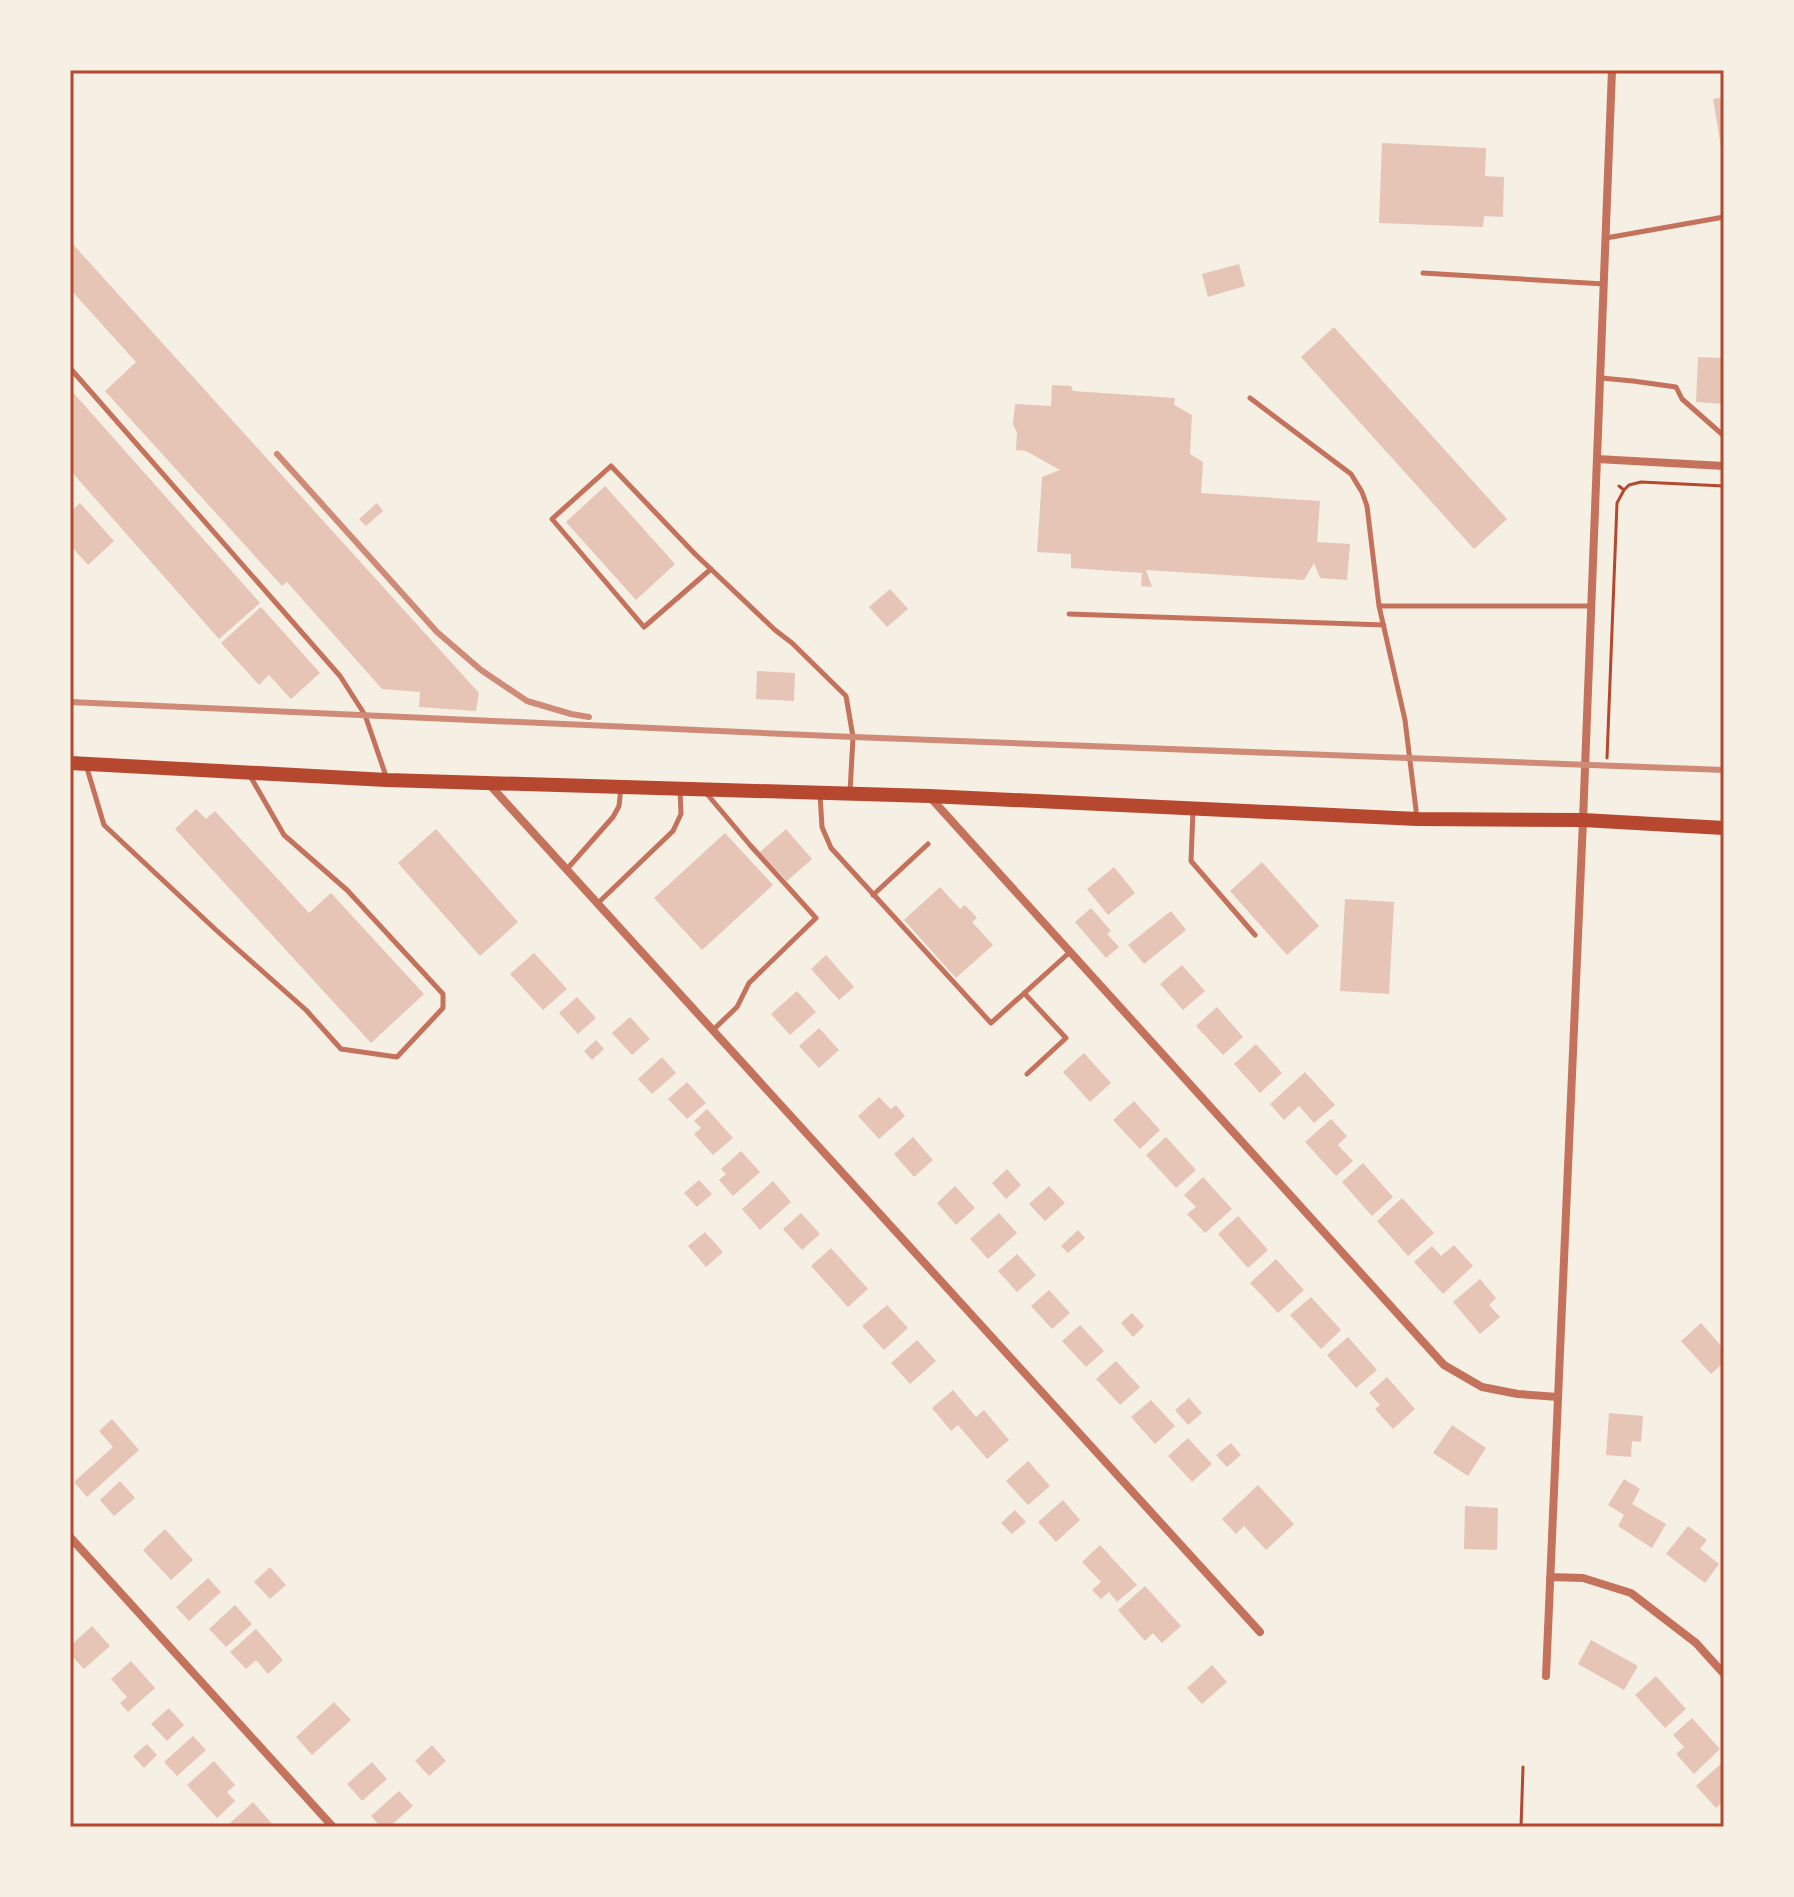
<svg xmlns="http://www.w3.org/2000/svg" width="1794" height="1897" viewBox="0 0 1794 1897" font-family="Quicksand,sans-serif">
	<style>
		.building { fill: #e6c5b7 }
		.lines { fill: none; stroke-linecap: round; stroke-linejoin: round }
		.path { stroke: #b5482f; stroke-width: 3 }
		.service { stroke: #c5725c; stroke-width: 5 }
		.minor { stroke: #c5725c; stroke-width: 8 }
		.primary { stroke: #b5482f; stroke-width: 14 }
		.rail { stroke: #cf8b77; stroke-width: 6 }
		.neatline { fill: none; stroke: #b5482f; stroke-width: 3 }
	</style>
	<rect width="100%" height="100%" fill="#f6efe4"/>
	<!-- building -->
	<path class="building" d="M1724,97V153H1722L1713,99Z
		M1382,143L1486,148L1485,176L1504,177L1503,217L1484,216L1483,227L1379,223Z
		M70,241L479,693L476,711L419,707L420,692L382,689L287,582L282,586L105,391L136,362L70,289Z
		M1239,264L1245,286L1208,297L1202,274Z
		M1334,327L1507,519L1474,549L1301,357Z
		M1698,357L1724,358V404L1696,402Z
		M1052,385L1071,386L1073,391L1175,398L1174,405L1192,415L1190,454L1203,462L1201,493L1320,501L1317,542L1350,544L1347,580L1320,578L1314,563L1304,580L1146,570L1152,587L1141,586L1142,573L1071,568V554L1037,552L1042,477L1060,470L1026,451L1016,450L1017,433L1013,424L1015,404L1051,406Z
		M70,389L260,603L219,639L70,470Z
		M605,486L675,564L636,600L566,522Z
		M80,503L114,541L88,565L70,545V512Z
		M377,503L383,511L366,526L359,519Z
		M890,589L908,609L887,627L869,607Z
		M261,607L320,673L291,699L269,675L259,685L221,643Z
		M757,671L795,673L794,701L756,699Z
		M196,809L206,819L215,811L309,913L331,893L424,994L371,1043L175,829Z
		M436,829L518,922L480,956L398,863Z
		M786,829L812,859L787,881L760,852Z
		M725,833L773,885L702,950L654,898Z
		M1262,862L1319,926L1287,955L1230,891Z
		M1114,867L1135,893L1108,915L1087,889Z
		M940,887L960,909L965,905L977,918L972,922L993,945L956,978L904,920Z
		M1345,899L1394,902L1389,994L1340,991Z
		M1091,908L1111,931L1107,934L1119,947L1106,958L1075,922Z
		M1171,911L1186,930L1144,964L1128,945Z
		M534,953L567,989L543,1010L510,974Z
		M826,955L854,987L839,1000L811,969Z
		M1182,965L1205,991L1183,1010L1160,984Z
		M797,991L816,1012L790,1035L771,1014Z
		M577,997L596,1018L578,1034L559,1013Z
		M1217,1007L1243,1037L1223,1055L1196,1026Z
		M630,1017L650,1039L632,1055L612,1033Z
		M819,1028L839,1050L819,1068L799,1046Z
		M596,1040L604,1049L592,1060L584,1051Z
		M1256,1044L1282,1073L1260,1093L1234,1064Z
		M1084,1053L1111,1083L1090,1102L1063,1072Z
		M662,1057L676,1073L652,1094L638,1079Z
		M1305,1072L1335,1105L1314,1123L1299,1106L1284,1120L1270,1104Z
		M687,1082L706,1103L687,1119L668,1099Z
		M879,1097L891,1109L896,1105L905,1116L879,1139L858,1116Z
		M1134,1101L1160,1130L1140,1149L1113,1120Z
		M707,1109L733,1138L713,1155L694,1134L701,1128L694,1121Z
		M1331,1119L1347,1136L1338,1145L1353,1161L1336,1176L1305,1142Z
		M913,1137L933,1160L914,1177L894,1154Z
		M1166,1137L1196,1170L1176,1188L1146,1155Z
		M741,1151L760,1172L733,1196L719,1180L726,1174L721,1169Z
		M1363,1163L1393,1197L1372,1216L1342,1182Z
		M1007,1169L1021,1185L1006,1199L992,1183Z
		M1203,1177L1232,1209L1205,1233L1187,1214L1196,1207L1184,1195Z
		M699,1180L712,1194L697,1207L684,1193Z
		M773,1181L791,1202L760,1230L742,1209Z
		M955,1186L975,1208L956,1225L937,1203Z
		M1049,1186L1065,1203L1045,1221L1029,1204Z
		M1402,1198L1434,1233L1408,1256L1377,1221Z
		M801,1213L820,1234L802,1250L783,1229Z
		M999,1213L1017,1233L988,1259L970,1239Z
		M1238,1216L1268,1250L1248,1268L1218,1234Z
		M1078,1230L1085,1238L1068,1253L1061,1246Z
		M705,1232L723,1252L706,1267L688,1246Z
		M1454,1245L1473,1266L1443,1294L1414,1262L1432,1246L1441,1256Z
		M831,1248L868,1289L848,1307L811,1266Z
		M1017,1254L1036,1275L1017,1292L998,1271Z
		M1276,1259L1304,1290L1278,1313L1250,1283Z
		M1480,1279L1496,1298L1489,1305L1500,1317L1480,1334L1453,1302Z
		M1049,1290L1070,1313L1052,1329L1031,1306Z
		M1311,1297L1341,1330L1321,1349L1290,1315Z
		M887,1305L908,1328L884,1350L862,1326Z
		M1132,1313L1144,1326L1133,1337L1121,1323Z
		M1701,1323L1724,1349V1362L1711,1374L1681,1341Z
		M1080,1325L1104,1351L1086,1367L1062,1341Z
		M1348,1337L1377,1370L1356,1388L1327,1355Z
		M917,1340L936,1361L910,1384L891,1363Z
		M1116,1361L1140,1387L1120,1405L1096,1379Z
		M1387,1377L1415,1409L1393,1429L1375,1409L1380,1405L1369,1393Z
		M953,1390L976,1417L984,1410L1009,1440L987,1459L958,1425L951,1431L932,1408Z
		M1189,1398L1202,1413L1188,1425L1175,1410Z
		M1151,1400L1175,1426L1155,1444L1131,1417Z
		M1609,1413L1643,1416L1641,1442L1632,1441L1631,1457L1606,1455Z
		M112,1419L139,1450L87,1497L74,1482L113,1447L99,1431Z
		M1452,1425L1486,1448L1468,1476L1433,1453Z
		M1188,1438L1212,1464L1192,1482L1168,1456Z
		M1231,1443L1241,1455L1227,1467L1216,1455Z
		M1028,1461L1050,1486L1028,1505L1006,1481Z
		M1624,1479L1640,1489L1632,1504L1666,1524L1652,1548L1618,1526L1624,1515L1608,1505Z
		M120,1481L135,1498L114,1516L100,1500Z
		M1258,1485L1294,1524L1266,1550L1244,1526L1236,1534L1222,1519Z
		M1063,1500L1080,1520L1056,1542L1038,1522Z
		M1465,1506L1498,1508L1497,1550L1464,1549Z
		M1015,1510L1026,1522L1012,1534L1001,1523Z
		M1688,1526L1707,1540L1700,1549L1719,1564L1705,1583L1666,1554Z
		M165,1529L193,1560L171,1580L143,1550Z
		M1100,1545L1137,1585L1117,1602L1109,1592L1101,1599L1092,1590L1101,1582L1082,1562Z
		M270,1567L286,1585L270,1599L254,1582Z
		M208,1578L221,1592L189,1621L176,1607Z
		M1145,1586L1181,1626L1162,1643L1153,1633L1145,1641L1118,1610Z
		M235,1605L252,1624L226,1647L209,1629Z
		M92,1626L110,1646L84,1669L70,1654V1646Z
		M256,1629L283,1660L268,1674L256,1660L246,1669L230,1652Z
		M1591,1640L1638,1666L1624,1690L1578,1664Z
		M131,1661L155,1688L128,1712L120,1703L127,1697L111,1679Z
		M1212,1665L1227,1682L1202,1704L1187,1688Z
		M1656,1676L1686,1709L1665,1728L1635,1695Z
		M334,1702L351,1720L312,1755L296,1737Z
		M169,1708L184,1725L167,1741L151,1724Z
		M1692,1718L1720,1749L1694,1774L1676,1754L1684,1747L1673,1735Z
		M193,1736L206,1750L177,1776L164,1762Z
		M147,1744L157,1755L144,1768L133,1756Z
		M432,1745L446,1761L429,1776L415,1761Z
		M214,1761L235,1785L227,1792L235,1801L217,1818L187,1785Z
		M1724,1761V1801L1716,1808L1696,1786Z
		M372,1762L387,1779L362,1801L347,1784Z
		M399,1791L413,1806L389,1827H381L371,1816Z
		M253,1802L275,1827H226Z"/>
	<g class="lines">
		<!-- path -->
		<path class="path" d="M1624,490L1629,485L1641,482L1724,486
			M1607,758L1617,503L1624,490L1619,486
			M1521,1827L1523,1767"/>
		<!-- service -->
		<path class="service" d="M1606,238L1724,217
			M1423,273L1604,284
			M70,368L340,676L365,715L387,779
			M1601,378L1633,381L1676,387L1682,399L1724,436
			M1250,398L1351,474L1362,492L1367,506L1379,606
			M711,569L644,627L552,519L611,466L695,554L775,630L792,643L846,696L853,737L850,792
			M1069,614L1384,625
			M86,765L104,825L216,930L306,1010L341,1049L397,1057L443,1008V994L347,890L284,835L249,774
			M707,794L750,845L816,918L749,983L737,1007L713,1030
			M820,794L822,827L831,848L991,1023L1070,952
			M1193,810L1191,861L1255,935
			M1417,818L1405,720L1379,606H1591
			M567,869L613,817L619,806L621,787
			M873,895L928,844
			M598,903L673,831L681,814L680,790
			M1024,993L1066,1038L1027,1074"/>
		<!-- minor -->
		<path class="minor" d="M1597,459L1724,466
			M488,783L1260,1632
			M929,796L1444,1365L1482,1387L1518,1394L1558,1397
			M70,1537L333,1827
			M1550,1577L1583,1578L1631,1593L1696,1643L1724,1674
			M1546,1676L1583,820L1612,70"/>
		<!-- primary -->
		<path class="primary" d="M70,763L387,780L929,796L1417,819L1583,820L1724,828"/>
		<!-- rail -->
		<path class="rail" d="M277,454L437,632L481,670L527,701L571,714L589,717
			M70,702L853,737L1724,770"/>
	</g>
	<!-- border -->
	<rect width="1794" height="1897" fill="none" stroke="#f6efe4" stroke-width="144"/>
	<rect x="72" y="72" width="1650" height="1753" class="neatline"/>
</svg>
